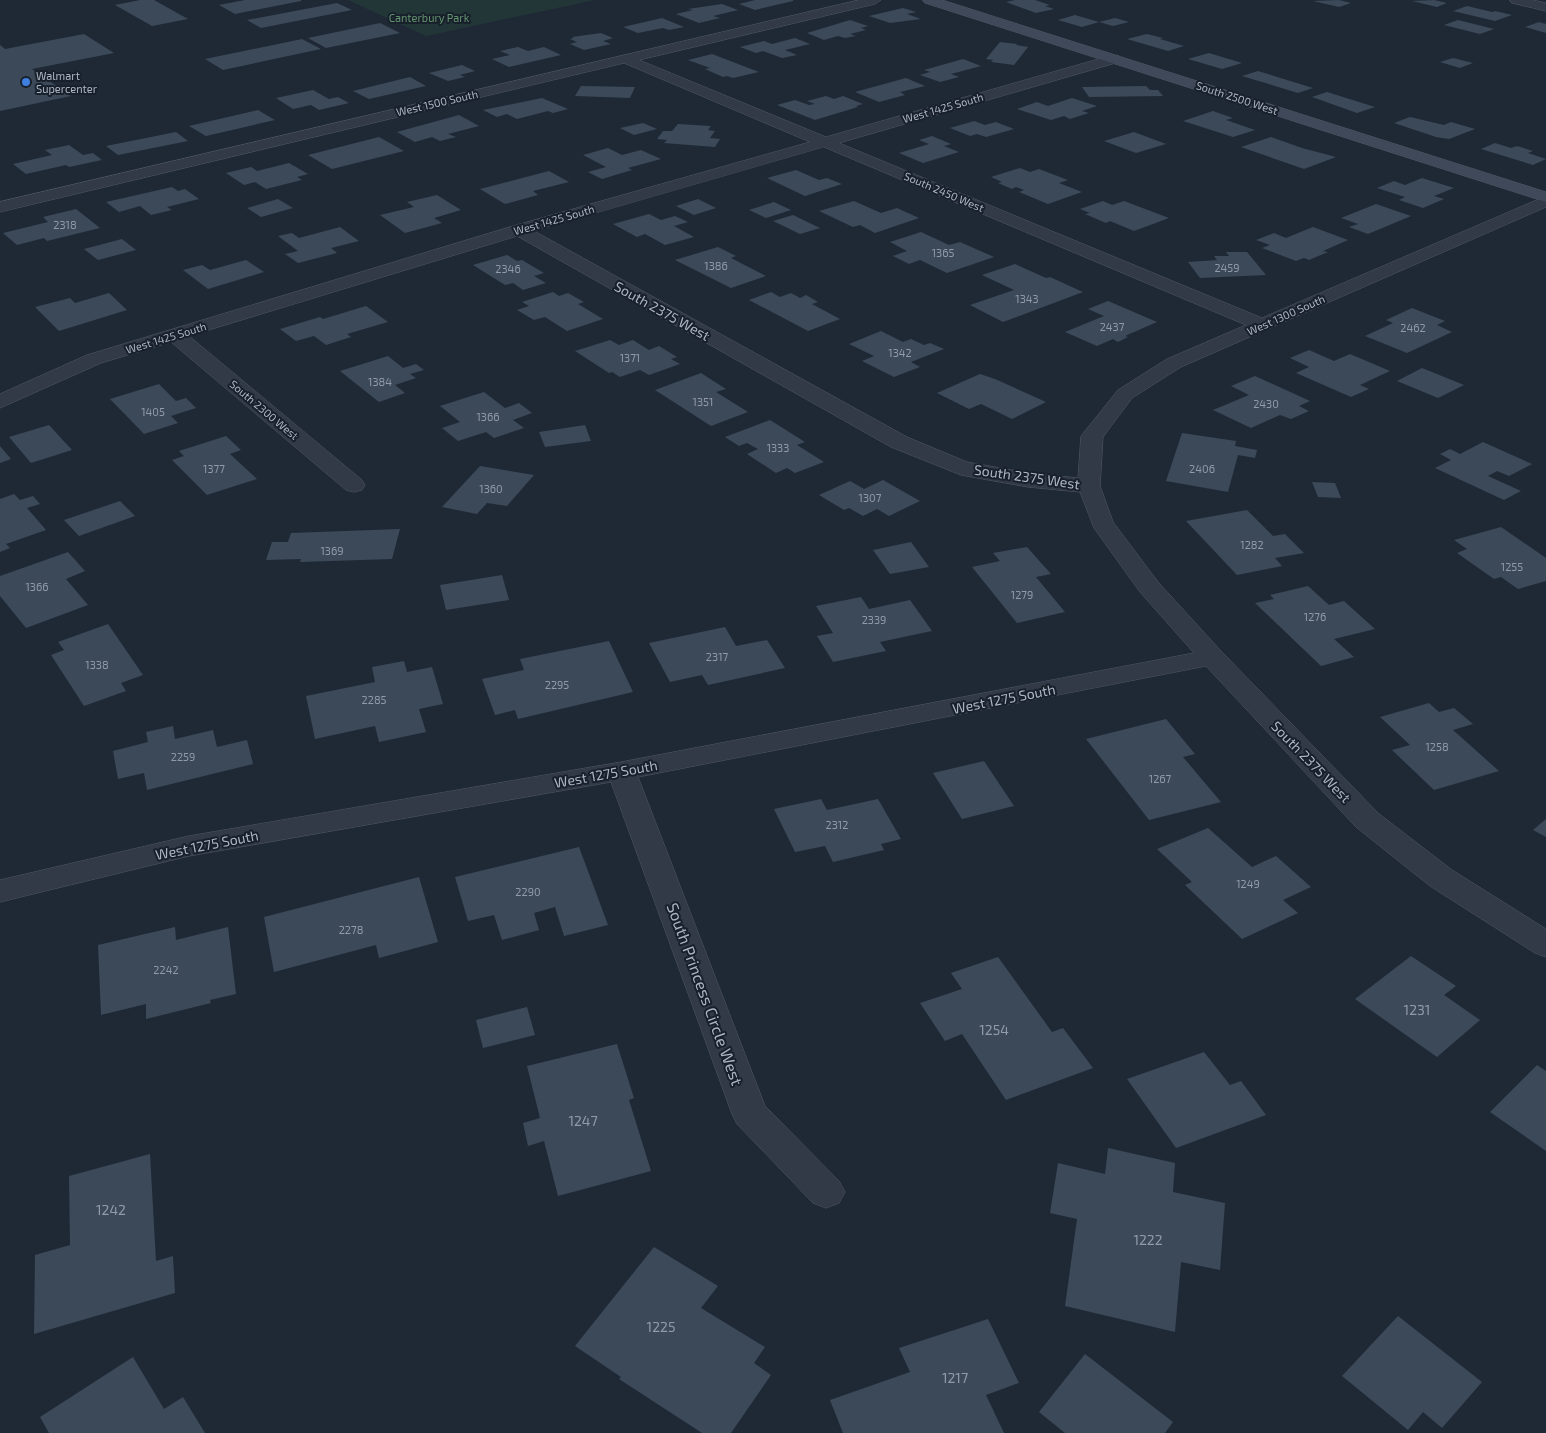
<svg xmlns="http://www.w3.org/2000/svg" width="1546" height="1433" viewBox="0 0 1546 1433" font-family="'Exo 2',sans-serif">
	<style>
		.green { fill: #223638 }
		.building { fill: #3c4959 }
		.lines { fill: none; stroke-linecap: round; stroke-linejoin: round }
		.street-casing { stroke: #505865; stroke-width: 1 }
		.secondary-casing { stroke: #505865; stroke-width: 1 }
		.street { fill: #323a47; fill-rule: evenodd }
		.secondary { fill: #40495a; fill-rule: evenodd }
		.shop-dot { fill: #3f7fe0; stroke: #18202b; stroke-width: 2 }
		.labels { text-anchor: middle; stroke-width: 4; stroke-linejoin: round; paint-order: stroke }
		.far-park-label { font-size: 11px; fill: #64946f; stroke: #18202b }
		.far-poi-label { font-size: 11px; fill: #acb5c4; stroke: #18202b; text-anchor: start }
		.far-street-label { font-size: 11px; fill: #acb5c4; stroke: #18202b }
		.number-label { font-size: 11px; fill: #909aa9 }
		.street-label { font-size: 14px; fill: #acb5c4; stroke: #18202b }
		.near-number-label { font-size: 14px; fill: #909aa9 }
		.near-street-label { font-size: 16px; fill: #acb5c4; stroke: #18202b }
	</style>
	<rect width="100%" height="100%" fill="#1f2936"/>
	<!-- green -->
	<path class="green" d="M348,0H595L426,36Z"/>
	<!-- building -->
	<path class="building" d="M140,0H154L188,19L152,26L115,5Z
		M245,0H301V1L235,14L219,5Z
		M755,0H793V1L755,10L739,4Z
		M1015,0H1035L1050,5L1045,6L1054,9L1036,13L1006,2Z
		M1339,0L1351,3L1339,7L1313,1Z
		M1434,0L1447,3L1437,7L1412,1Z
		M337,3L352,10L261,28L247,20Z
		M722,4L738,10L713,16L720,18L699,23L676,14L693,10L688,9Z
		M1467,6L1492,12L1495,11L1512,15L1495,21L1453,11Z
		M903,8L916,12L907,14L921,19L890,23L869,16Z
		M1075,15L1099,22L1115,18L1129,22L1113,26L1099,22L1082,27L1058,20Z
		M662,18L684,27L669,30L663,28L638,33L623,27Z
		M850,20L868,26L861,28L866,30L850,34L856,36L845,38L838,36L824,40L807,33Z
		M1458,20L1494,29L1480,34L1444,25Z
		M1539,22L1546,24V33L1525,27Z
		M380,23L400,33L326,48L308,38Z
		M601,33L613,38L603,41L611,44L584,50L570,44L577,42L570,39L574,38L572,37Z
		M84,34L114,53L32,69L71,96L0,111V45L5,49Z
		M1147,34L1163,38L1160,39L1184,46L1168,51L1127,39Z
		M795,38L810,44L785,50L797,55L782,58L763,51L756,53L740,47L764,41L772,44Z
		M302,39L321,49L223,70L205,59Z
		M1000,42L1017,44L1016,45L1028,47L1014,65L991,62L993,60L986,59Z
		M518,47L528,51L544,47L561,55L509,67L492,59L510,55L500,51Z
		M1209,53L1242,63L1222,69L1188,59Z
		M712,54L759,72L733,78L727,76L723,77L705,69L710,68L688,60Z
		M1453,58L1473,63L1460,68L1440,62Z
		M963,59L981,66L951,74L959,77L940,82L920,75L930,72L924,70Z
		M462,65L475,71L460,75L465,77L448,81L429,73Z
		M1258,71L1313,88L1298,93L1242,76Z
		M410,77L426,86L369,99L353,91Z
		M906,78L925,86L900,92L905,95L879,102L855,92Z
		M581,86L635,87L630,98L575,96Z
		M1146,86L1150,90H1158L1163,96L1089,97L1082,87Z
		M313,90L329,99L338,97L349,103L319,110L311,105L293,109L276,98Z
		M1327,92L1375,107L1357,113L1312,97Z
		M826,96L834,99L843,96L863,104L856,106L858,107L815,120L777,105L795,100L809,105L815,104L807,101Z
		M542,98L568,109L553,113L548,111L517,119L507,114L497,117L483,110Z
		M1072,98L1097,106L1082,111L1089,113L1070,119L1064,116L1051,120L1017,109L1037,102L1048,106Z
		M258,110L275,120L206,136L189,126Z
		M1213,111L1233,118L1226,120L1255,130L1233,137L1183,121Z
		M459,115L479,126L448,134L456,137L440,141L432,137L415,142L397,132Z
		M1410,117L1444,125L1451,122L1475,129L1449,139L1436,137L1394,123Z
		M974,121L985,125L996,122L1014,129L986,137L977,134L970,136L950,128Z
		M643,123L657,129L634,135L620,128Z
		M678,124L711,126L708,130L715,131L710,138L720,139L715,147L664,143L667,140L657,139L663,131H672Z
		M176,132L188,141L118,155L106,146Z
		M1134,132L1166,144L1136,153L1104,141Z
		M932,136L951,144L944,146L959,152L923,163L899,153L929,144L919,140Z
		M379,137L404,151L332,169L308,155Z
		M1271,137L1302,148L1336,157L1304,169L1241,147Z
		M1495,143L1511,148L1517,146L1533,151L1528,153L1546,159L1533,165L1481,149Z
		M69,145L83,155L93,153L102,160L69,167L66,165L26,174L13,164L52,155L45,150Z
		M608,148L622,155L641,150L661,159L628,168L632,170L602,179L588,172L606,167L583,155Z
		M289,163L308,174L297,177L302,180L266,189L255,182L244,185L226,173L251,167L257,171Z
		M1020,168L1030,172L1039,169L1068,180L1059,183L1082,192L1048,204L1019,192L1024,190L1016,187L1012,189L998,183L1002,182L991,177Z
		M796,170L819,180L827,178L842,184L805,196L767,178Z
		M549,171L569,182L533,191L538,195L505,204L480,189Z
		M1422,178L1454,188L1434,196L1444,199L1423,208L1399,200L1405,197L1377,188L1394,181L1405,185Z
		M172,187L178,191L185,189L199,199L167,207L172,210L151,215L140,206L119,212L106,202Z
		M437,195L461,210L434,218L442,223L405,233L380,215L414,207L407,202Z
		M278,199L293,208L261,217L247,208Z
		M698,199L716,208L694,215L676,206Z
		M854,201L881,213L897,208L919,218L875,233L860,225L853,227L819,211Z
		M1103,201L1112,205L1124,201L1169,218L1134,231L1110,221L1106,223L1085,214L1090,213L1080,209Z
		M774,202L791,210L766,218L749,210Z
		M1376,204L1411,216L1368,234L1349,227L1358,224L1341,218Z
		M76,209L100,228L47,241L44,238L17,245L3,233L48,222L43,217Z
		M649,214L661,220L675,216L688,222L674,226L694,237L665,245L645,234L637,237L613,224Z
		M793,215L820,228L800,234L773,221Z
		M340,227L359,241L331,248L337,253L298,263L285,254L298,251L278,236L292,233L299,238Z
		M1313,227L1348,240L1323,251L1328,252L1309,260L1304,258L1296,261L1262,248L1270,245L1256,240L1274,233L1286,238Z
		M921,232L949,245L960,242L994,257L947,273L920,260L909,264L893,256L907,251L890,242Z
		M122,239L136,250L98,260L84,249Z
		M718,247L736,256L731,258L766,276L731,288L675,260Z
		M1226,252H1247L1266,275L1200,278L1188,262L1217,260L1214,256H1229Z
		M507,255L517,261L522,260L544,273L534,276L546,283L523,290L513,283L505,285L473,265Z
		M246,260L264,272L208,289L183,270L202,265L210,270Z
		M1015,264L1046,278L1050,277L1083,292L1003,322L970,305L1014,290L982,275Z
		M553,292L559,296L568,293L584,302L578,304L603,319L567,331L545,317L534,320L517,310L529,306L522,302Z
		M771,292L780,297L791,293L800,298L806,295L818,302L812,304L840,319L808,331L749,300Z
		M109,293L127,310L59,331L35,307L70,298L75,303Z
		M1108,301L1157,322L1125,336L1128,337L1118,342L1113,339L1097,346L1065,332L1104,316L1088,309Z
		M366,306L388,322L347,334L351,337L326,345L314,336L296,341L280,329L320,317L323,319Z
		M1412,308L1445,321L1437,325L1452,332L1407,353L1365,336L1393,323L1386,320Z
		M881,331L903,342L911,339L924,345L930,343L944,349L911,362L920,367L894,377L862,361L874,356L849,344Z
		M610,340L619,345L633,340L649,350L659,346L677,357L671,359L680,364L649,375L640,370L620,377L612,372L609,373L575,351Z
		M1309,350L1334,361L1350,354L1390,371L1360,385L1369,389L1351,397L1296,373L1309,367L1290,358Z
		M388,356L403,368L416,364L424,370L410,374L416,378L395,385L405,393L379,402L340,371Z
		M1422,368L1464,385L1438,398L1397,381Z
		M701,373L726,389L716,392L748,412L711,426L655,390Z
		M980,374L995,379L1046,402L1012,419L981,404L969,409L937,393Z
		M1255,376L1310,401L1299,406L1309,411L1291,419L1280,415L1251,428L1213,410L1249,395L1231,386Z
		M159,384L176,401L186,398L196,408L171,416L178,423L144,434L110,399Z
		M484,392L505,408L519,403L532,413L513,420L524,428L494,438L486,432L458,441L442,428L460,422L440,406Z
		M770,420L805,442L797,445L824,462L795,473L787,468L776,473L747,454L758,449L747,443L739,446L725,437Z
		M49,425L72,450L31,463L9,437Z
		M585,425L591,441L545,447L539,432Z
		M1182,433L1236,441L1235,446L1257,450L1255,458L1238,455L1228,492L1166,481Z
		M226,436L241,450L230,454L257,479L207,495L172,460L184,456L179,451Z
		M1483,442L1532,464L1509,476L1497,471L1488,476L1521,491L1504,500L1435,468L1451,460L1440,454L1450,449L1460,454Z
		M0,446L11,459L0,463Z
		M480,466L534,475L507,506L487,503L477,514L442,507Z
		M883,480L920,501L889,516L877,509L863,516L849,508L844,510L819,495L850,481L864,489Z
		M1312,482L1335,483L1341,498L1318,497Z
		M14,494L20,500L33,496L40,504L27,508L46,530L6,544L10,548L0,552V499Z
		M120,501L135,516L79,536L64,520Z
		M1247,510L1273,536L1285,534L1304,553L1275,558L1282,566L1237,575L1186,521Z
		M1501,527L1546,558V581L1518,589L1501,577L1494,579L1457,553L1467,549L1454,540Z
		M400,529L392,559L300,562L301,559L266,560L272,542H288L291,533Z
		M911,542L929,567L890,574L873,550Z
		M1027,547L1051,574L1036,577L1065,612L1017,623L972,567L1000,561L993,553Z
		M68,552L85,571L66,579L88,605L26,628L0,596V576Z
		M502,575L509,600L446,610L440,585Z
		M1308,586L1329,605L1344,601L1375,629L1334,639L1354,657L1321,666L1255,603L1274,599L1270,595Z
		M861,597L869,609L910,600L932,631L880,642L886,651L833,662L817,636L833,633L816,606Z
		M108,624L143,675L121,683L126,691L84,706L51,655L64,650L58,642Z
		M725,627L736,646L767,640L785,668L708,685L702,675L670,682L649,643Z
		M609,641L633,692L518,719L515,710L495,715L482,679L524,670L520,659Z
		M404,661L407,672L432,667L443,704L419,709L426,732L379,742L375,726L315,739L306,696L375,682L372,667Z
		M1429,703L1439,712L1454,708L1473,724L1453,730L1499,771L1434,790L1392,750L1410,745L1380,717Z
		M1166,719L1195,754L1183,757L1221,802L1149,820L1086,739Z
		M173,726L175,739L213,730L217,747L247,740L253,764L147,790L144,773L118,779L113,751L148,742L146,732Z
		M984,761L1014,806L962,819L933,773Z
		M821,799L827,810L878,799L901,839L881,844L884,850L833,862L825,846L795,852L774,809Z
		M1546,819V837L1533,830Z
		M1208,828L1252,867L1276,856L1311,887L1283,900L1298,913L1242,939L1185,885L1192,882L1157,849Z
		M579,847L608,925L564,936L555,907L534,913L539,930L502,940L494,915L468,921L455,877Z
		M419,877L438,942L379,958L376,945L274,972L264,917Z
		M175,927L176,940L228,927L236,994L210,1000L211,1003L146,1019V1004L101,1015L98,945Z
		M1411,956L1456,986L1444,995L1480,1020L1437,1057L1355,999Z
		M998,957L1052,1032L1063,1028L1093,1068L1006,1100L962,1034L945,1041L920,1003L962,989L951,973Z
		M527,1007L535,1035L483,1048L476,1020Z
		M617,1044L634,1098L629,1100L651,1171L558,1196L544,1141L528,1146L523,1123L540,1118L527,1066Z
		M1204,1052L1230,1085L1241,1081L1266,1115L1176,1148L1127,1079Z
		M1537,1065L1546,1071V1151L1490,1112Z
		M1108,1148L1175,1163L1173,1192L1225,1203L1220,1270L1181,1262L1175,1332L1065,1306L1077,1219L1050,1213L1058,1163L1105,1174Z
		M150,1154L156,1261L173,1256L175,1293L34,1334L35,1255L70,1245L69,1176Z
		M654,1247L718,1286L701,1308L765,1347L754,1363L771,1375L731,1433H702L619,1379L621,1377L575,1346Z
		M1398,1316L1482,1382L1442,1428L1423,1412L1408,1430L1342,1376Z
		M988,1319L1019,1383L986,1395L1004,1433H843L830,1400L910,1372L899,1348Z
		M1085,1354L1173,1422L1165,1433H1065L1039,1412Z
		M133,1357L164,1409L183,1397L205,1433H49L40,1417Z"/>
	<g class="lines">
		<defs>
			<path id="street" d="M859,0H881L875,4L639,60L826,137L1109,56H1119L1121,59L1119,62L839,143L1262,318L1546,196V207L1181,367L1132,398L1103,437L1100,486L1113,522L1158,582L1221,651L1378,813L1452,870L1546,929V957L1535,953L1430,886L1356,827L1206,666L638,777L765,1106L839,1181L845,1192L839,1203L826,1208L813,1203L737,1124L732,1114L611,782L189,856L0,902V880L189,836L621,762L1194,653L1140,592L1094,528L1080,492L1028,487L961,475L891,447L517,236L189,336L362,480L365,485L362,490L354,492L346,490L171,342L101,363L0,408V394L87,355L513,226L810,142L624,63L0,212V202ZM824,147L1246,325L1167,359L1118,390L1081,436L1078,478L1028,473L967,462L907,437L534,231Z
				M1510,0H1532L1546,3V11L1512,3Z"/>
			<path id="secondary" d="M923,0H942L1546,192V202L925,3Z"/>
		</defs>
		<!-- street casing -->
		<use href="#street" class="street-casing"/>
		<!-- secondary casing -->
		<use href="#secondary" class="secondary-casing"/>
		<!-- street -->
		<use href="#street" class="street"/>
		<!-- secondary -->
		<use href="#secondary" class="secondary"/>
	</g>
	<!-- markers -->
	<circle class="shop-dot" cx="26" cy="82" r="5"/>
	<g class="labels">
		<!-- far-park labels -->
		<g class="far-park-label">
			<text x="429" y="22">Canterbury Park</text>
		</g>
		<!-- far-poi labels -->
		<g class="far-poi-label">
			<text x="36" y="80">Walmart<tspan x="36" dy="13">Supercenter</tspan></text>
		</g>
		<!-- far-street labels -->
		<g class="far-street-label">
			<text transform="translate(1237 98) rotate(18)" y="4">South 2500 West</text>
			<text transform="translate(437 103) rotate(-13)" y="4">West 1500 South</text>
			<text transform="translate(943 108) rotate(-16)" y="4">West 1425 South</text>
			<text transform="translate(944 192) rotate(23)" y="4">South 2450 West</text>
			<text transform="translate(554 220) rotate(-16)" y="4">West 1425 South</text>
			<text transform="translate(1286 315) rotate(-24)" y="4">West 1300 South</text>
			<text transform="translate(166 338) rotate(-17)" y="4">West 1425 South</text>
			<text transform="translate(264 410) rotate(40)" y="4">South 2300 West</text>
		</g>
		<!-- number labels -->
		<g class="number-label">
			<text x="65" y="229">2318</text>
			<text x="943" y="257">1365</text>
			<text x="716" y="270">1386</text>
			<text x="1227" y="272">2459</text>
			<text x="508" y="273">2346</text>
			<text x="1027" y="303">1343</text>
			<text x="1112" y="331">2437</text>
			<text x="1413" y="332">2462</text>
			<text x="900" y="357">1342</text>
			<text x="630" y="362">1371</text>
			<text x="380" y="386">1384</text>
			<text x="703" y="406">1351</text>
			<text x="1266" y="408">2430</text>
			<text x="153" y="416">1405</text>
			<text x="488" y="421">1366</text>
			<text x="778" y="452">1333</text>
			<text x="214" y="473">1377</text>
			<text x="1202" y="473">2406</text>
			<text x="491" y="493">1360</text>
			<text x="870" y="502">1307</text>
			<text x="1252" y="549">1282</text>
			<text x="332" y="555">1369</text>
			<text x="1512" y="571">1255</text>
			<text x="37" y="591">1366</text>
			<text x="1022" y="599">1279</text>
			<text x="1315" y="621">1276</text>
			<text x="874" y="624">2339</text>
			<text x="717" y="661">2317</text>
			<text x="97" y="669">1338</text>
			<text x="557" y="689">2295</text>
			<text x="374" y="704">2285</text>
			<text x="1437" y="751">1258</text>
			<text x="183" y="761">2259</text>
			<text x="1160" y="783">1267</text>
			<text x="837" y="829">2312</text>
			<text x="1248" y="888">1249</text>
			<text x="528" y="896">2290</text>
			<text x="351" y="934">2278</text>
			<text x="166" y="974">2242</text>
		</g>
		<!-- street labels -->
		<g class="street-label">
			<text transform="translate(662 311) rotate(29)" y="5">South 2375 West</text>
			<text transform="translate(1027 477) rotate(8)" y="5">South 2375 West</text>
			<text transform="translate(1004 699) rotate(-11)" y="5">West 1275 South</text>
			<text transform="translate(1311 762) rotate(46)" y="5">South 2375 West</text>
			<text transform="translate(606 774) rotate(-10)" y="5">West 1275 South</text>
			<text transform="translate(207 845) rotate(-11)" y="5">West 1275 South</text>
		</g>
		<!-- near-number labels -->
		<g class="near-number-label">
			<text x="1417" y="1015">1231</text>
			<text x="994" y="1035">1254</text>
			<text x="583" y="1126">1247</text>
			<text x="111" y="1215">1242</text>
			<text x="1148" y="1245">1222</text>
			<text x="661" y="1332">1225</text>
			<text x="955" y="1383">1217</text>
		</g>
		<!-- near-street labels -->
		<g class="near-street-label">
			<text transform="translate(705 994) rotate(70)" y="6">South Princess Circle West</text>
		</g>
	</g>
</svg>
